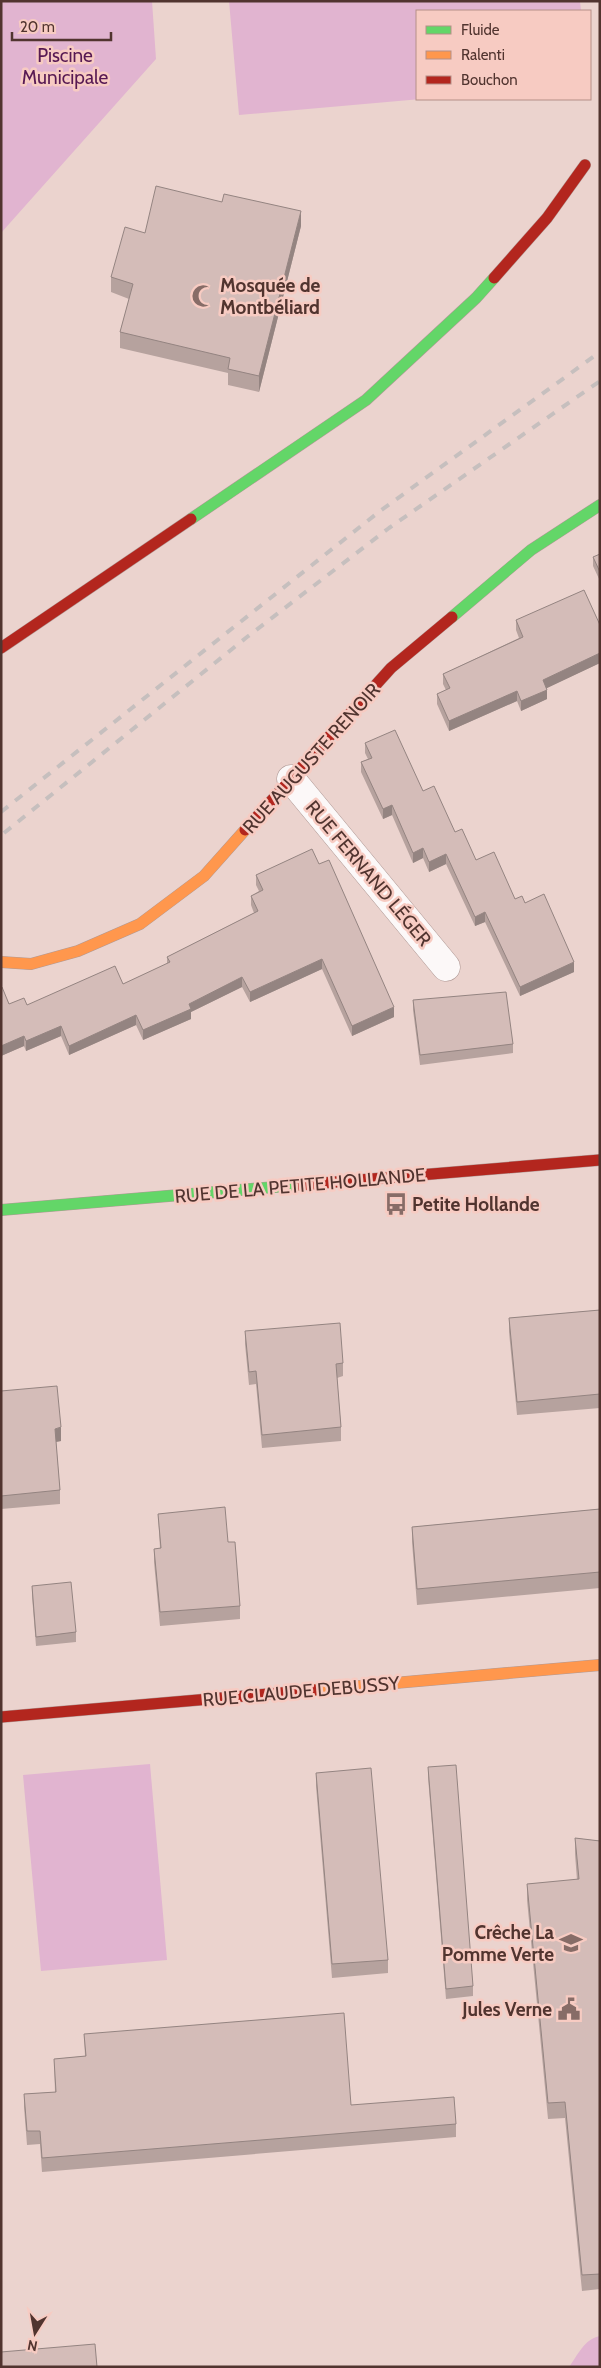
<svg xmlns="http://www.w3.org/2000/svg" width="601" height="2368" viewBox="0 0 601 2368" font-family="Cabin,sans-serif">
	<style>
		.green { fill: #e1b4d0 }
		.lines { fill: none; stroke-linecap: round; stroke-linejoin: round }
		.street-casing { stroke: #b09995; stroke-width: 29 }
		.fast-casing { stroke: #b09995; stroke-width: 12 }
		.slow-casing { stroke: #b09995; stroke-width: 12 }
		.jam-casing { stroke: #b09995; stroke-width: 12 }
		.street { stroke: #fcf8f8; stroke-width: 28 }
		.fast { stroke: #63d668; stroke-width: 11 }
		.slow { stroke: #ff974d; stroke-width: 11 }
		.jam { stroke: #b3261e; stroke-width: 11 }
		.rail { stroke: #c6bfbe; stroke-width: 4; stroke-dasharray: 9 9; stroke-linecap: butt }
		.wall { fill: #b6a29e }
		.shaded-wall { fill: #948481 }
		.building { fill: #d4bcb8; stroke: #948481 }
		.labels { text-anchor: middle; stroke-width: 5; stroke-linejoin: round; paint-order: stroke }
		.park-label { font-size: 19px; fill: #571953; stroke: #f7cbc2 }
		.poi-label { font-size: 19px; font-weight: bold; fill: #51342f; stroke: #f7cbc2; text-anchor: start }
		.street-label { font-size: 19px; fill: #51342f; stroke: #f7cbc2 }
	</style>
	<rect width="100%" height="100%" fill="#ebd3ce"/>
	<!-- green -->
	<path class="green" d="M1,1H152L156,59L1,233Z
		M229,1H580L581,11H417V99H421L239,115Z
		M150,1764L167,1960L41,1971L23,1775Z
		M600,2336V2367H569C578,2355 584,2339 600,2336Z"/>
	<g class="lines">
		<defs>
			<path id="street" d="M291,779L446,967"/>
			<path id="fast" d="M191,519L366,400L476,298L494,278
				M452,617L531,550L600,505
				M1,1210L299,1185"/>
			<path id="slow" d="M1,962L31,964L78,951L140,924L204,876L245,830
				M315,1690L600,1665"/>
			<path id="jam" d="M494,278L547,218L585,165
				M1,648L191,519
				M245,830L391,668L452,617
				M299,1185L600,1160
				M1,1717L315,1690"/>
		</defs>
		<!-- street casing -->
		<use href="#street" class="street-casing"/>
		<!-- fast casing -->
		<use href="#fast" class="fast-casing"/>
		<!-- slow casing -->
		<use href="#slow" class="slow-casing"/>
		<!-- jam casing -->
		<use href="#jam" class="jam-casing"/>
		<!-- street -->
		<use href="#street" class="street"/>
		<!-- fast -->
		<use href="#fast" class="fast"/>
		<!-- slow -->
		<use href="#slow" class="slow"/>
		<!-- jam -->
		<use href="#jam" class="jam"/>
		<!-- rail -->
		<path class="rail" d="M1,812L380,511L600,352
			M4,833L247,637L389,528L600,381"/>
	</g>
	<!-- wall -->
	<path class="wall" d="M301,226L259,392L228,385V373L120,348V332L129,299L111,292V277L145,233Z
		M599,533H600V546L599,543Z
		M600,554V581L593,566V557Z
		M516,620L600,625V663L546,688L547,699L521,711L517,701L449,731L437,704V694L446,690L443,684V674L519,638L516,630Z
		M365,743L423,791L476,860L515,899L525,903L574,972L520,996L485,922L475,926L446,864L429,872L423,858L413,863L392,815L383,819L361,772V762L368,759L365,753Z
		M319,864L394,1017L352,1036L322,969L250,1002L242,987L191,1012V1019L143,1040L136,1025L69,1055L61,1036L26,1051L24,1046L1,1056V987L9,1004L27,1005L123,984L167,964V957L254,913L251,905V896L259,891L256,885V875Z
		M413,1000L513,1044V1053L420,1065L413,1010Z
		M600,1310V1408L517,1415L509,1332V1318Z
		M245,1331L343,1363V1376L337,1378L341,1427V1441L262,1448L256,1384L249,1385L245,1344Z
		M1,1391L61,1441L56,1442L60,1490V1504L1,1509Z
		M600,1509V1588L417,1605L412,1542V1527Z
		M158,1514L228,1542L240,1606V1619L160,1626L154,1562V1549L160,1548Z
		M32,1586L76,1632V1642L36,1646L32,1596Z
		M428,1767L473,1986V1996L446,1999L428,1777Z
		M316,1773L388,1960V1973L332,1978L316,1786Z
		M575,1838L600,1841V2289L582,2291L565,2118L548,2119L527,1900V1884L577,1880L575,1854Z
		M84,2034L351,2105L456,2124V2137L42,2172L40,2144L27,2145L24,2107V2094L55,2092L54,2059L85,2056Z"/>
	<!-- shaded-wall -->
	<path class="shaded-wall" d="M301,211V226L259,392V376Z
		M600,653V663L543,690V680Z
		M547,690V699L521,711V701Z
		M517,691V701L449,731V721Z
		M392,805V815L383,819V809Z
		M423,848V858L413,863V853Z
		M446,854V864L429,872V862Z
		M485,912V922L475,926V917Z
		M322,959V969L250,1002V992Z
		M574,962V972L520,996V987Z
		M242,977V987L191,1012V1019L143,1040V1030L189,1004Z
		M394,1007V1017L352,1036V1026Z
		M136,1015V1025L69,1055V1046Z
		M61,1026V1036L26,1051V1041Z
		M24,1036V1046L1,1056V1046Z
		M61,1427V1441L55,1442V1429Z"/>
	<!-- building -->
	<path class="building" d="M156,186L222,202L224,194L301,211L259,376L228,369L230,358L120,332L133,284L111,277L125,227L145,233Z
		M600,554V572L593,557Z
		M584,590L600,625V653L543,680L547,690L521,701L517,691L449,721L437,694L450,688L443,674L523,637L516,620Z
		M395,730L423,791L434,786L455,832L462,829L476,860L494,852L515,899L522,896L525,903L544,894L574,962L520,987L485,912L475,917L446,854L429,862L423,848L413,853L392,805L383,809L361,762L372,758L365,743Z
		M312,849L319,864L329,860L394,1007L352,1026L322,959L250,992L242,977L189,1004L191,1009L143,1030L136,1015L69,1046L61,1026L26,1041L24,1036L1,1046V987H2L9,1004L24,998L27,1005L115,966L123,984L170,962L167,957L258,911L251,896L263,890L256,875Z
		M506,992L513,1044L420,1055L413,1000Z
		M600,1310V1394L517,1402L509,1318Z
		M340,1323L343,1363L336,1364L341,1427L262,1435L256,1371L249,1372L245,1331Z
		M57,1386L61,1427L55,1429L60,1490L1,1496V1391Z
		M225,1507L228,1542H235L240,1606L160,1612L154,1549L161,1548L158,1514Z
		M600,1509V1572L417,1589L412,1527Z
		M71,1582L76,1632L36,1637L32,1586Z
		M456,1765L473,1986L446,1989L428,1767Z
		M371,1768L388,1960L332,1964L316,1773Z
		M575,1838L600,1841V2274L582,2275L565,2102L548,2103L527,1884L579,1879Z
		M344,2013L351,2105L454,2097L456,2124L42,2158L40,2131H27L24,2094L56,2092L54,2059L86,2056L84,2034Z
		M95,2344L97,2367H1V2352Z"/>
	<!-- icons -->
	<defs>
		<symbol id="mosque-bare" viewBox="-9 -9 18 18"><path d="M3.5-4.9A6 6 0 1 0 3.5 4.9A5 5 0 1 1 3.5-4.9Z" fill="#876c67" stroke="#f7cbc2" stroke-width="2.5" paint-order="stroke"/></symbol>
		<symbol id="bus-bare" viewBox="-9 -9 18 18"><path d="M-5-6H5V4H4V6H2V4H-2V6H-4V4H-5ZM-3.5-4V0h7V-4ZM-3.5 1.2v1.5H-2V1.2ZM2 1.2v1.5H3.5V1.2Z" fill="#876c67" stroke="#f7cbc2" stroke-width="2.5" paint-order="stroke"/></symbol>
		<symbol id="school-bare" viewBox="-9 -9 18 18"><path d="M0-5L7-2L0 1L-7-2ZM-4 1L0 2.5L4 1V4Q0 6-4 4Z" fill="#876c67" stroke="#f7cbc2" stroke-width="2.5" paint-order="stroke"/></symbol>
		<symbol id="civic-bare" viewBox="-9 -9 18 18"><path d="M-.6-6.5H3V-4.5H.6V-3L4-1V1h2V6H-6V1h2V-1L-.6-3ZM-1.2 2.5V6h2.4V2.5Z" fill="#876c67" stroke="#f7cbc2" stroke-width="2.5" paint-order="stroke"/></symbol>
	</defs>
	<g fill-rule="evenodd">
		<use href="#mosque-bare" x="187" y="280" width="32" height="32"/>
		<use href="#bus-bare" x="380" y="1188" width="32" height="32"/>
		<use href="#school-bare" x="555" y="1927" width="32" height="32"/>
		<use href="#civic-bare" x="553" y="1993" width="32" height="32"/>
	</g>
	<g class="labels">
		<!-- park labels -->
		<g class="park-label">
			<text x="65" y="62">Piscine<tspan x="65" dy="22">Municipale</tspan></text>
		</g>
		<!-- poi labels -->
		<g class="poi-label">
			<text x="220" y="292">Mosquée de<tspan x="220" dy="22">Montbéliard</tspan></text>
			<text x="412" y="1211">Petite Hollande</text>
			<text x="554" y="1939" text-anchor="end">Crêche La<tspan x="554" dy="22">Pomme Verte</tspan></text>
			<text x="552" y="2016" text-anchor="end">Jules Verne</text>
		</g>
		<!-- street labels -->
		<g class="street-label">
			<text transform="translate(311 758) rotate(-48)" y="7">RUE AUGUSTE RENOIR</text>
			<text transform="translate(369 873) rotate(50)" y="7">RUE FERNAND LÉGER</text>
			<text transform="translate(300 1185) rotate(-5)" y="7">RUE DE LA PETITE HOLLANDE</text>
			<text transform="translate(301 1691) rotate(-5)" y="7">RUE CLAUDE DEBUSSY</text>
		</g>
	</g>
	<!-- border -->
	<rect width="601" height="2368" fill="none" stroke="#51342f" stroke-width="5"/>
	<!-- legend -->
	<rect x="416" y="10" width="175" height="90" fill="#f7cbc2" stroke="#b58f87"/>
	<rect x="426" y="26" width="25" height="8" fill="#63d668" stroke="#b58f87"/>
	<text x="461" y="35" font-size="15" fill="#51342f">Fluide</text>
	<rect x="426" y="51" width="25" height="8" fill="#ff974d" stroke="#b58f87"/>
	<text x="461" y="60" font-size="15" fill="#51342f">Ralenti</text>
	<rect x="426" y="76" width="25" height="8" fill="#b3261e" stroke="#b58f87"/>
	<text x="461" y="85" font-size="15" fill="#51342f">Bouchon</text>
	<!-- north arrow -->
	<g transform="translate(35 2333) rotate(191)" stroke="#f7cbc2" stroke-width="4" paint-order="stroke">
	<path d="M0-4L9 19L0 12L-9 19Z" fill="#51342f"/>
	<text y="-8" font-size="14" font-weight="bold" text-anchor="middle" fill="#51342f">N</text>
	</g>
	<!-- scale -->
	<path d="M12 32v8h99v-8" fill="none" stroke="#51342f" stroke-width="2.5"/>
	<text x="20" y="32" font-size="15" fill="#51342f" stroke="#f7cbc2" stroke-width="4" paint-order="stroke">20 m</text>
</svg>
